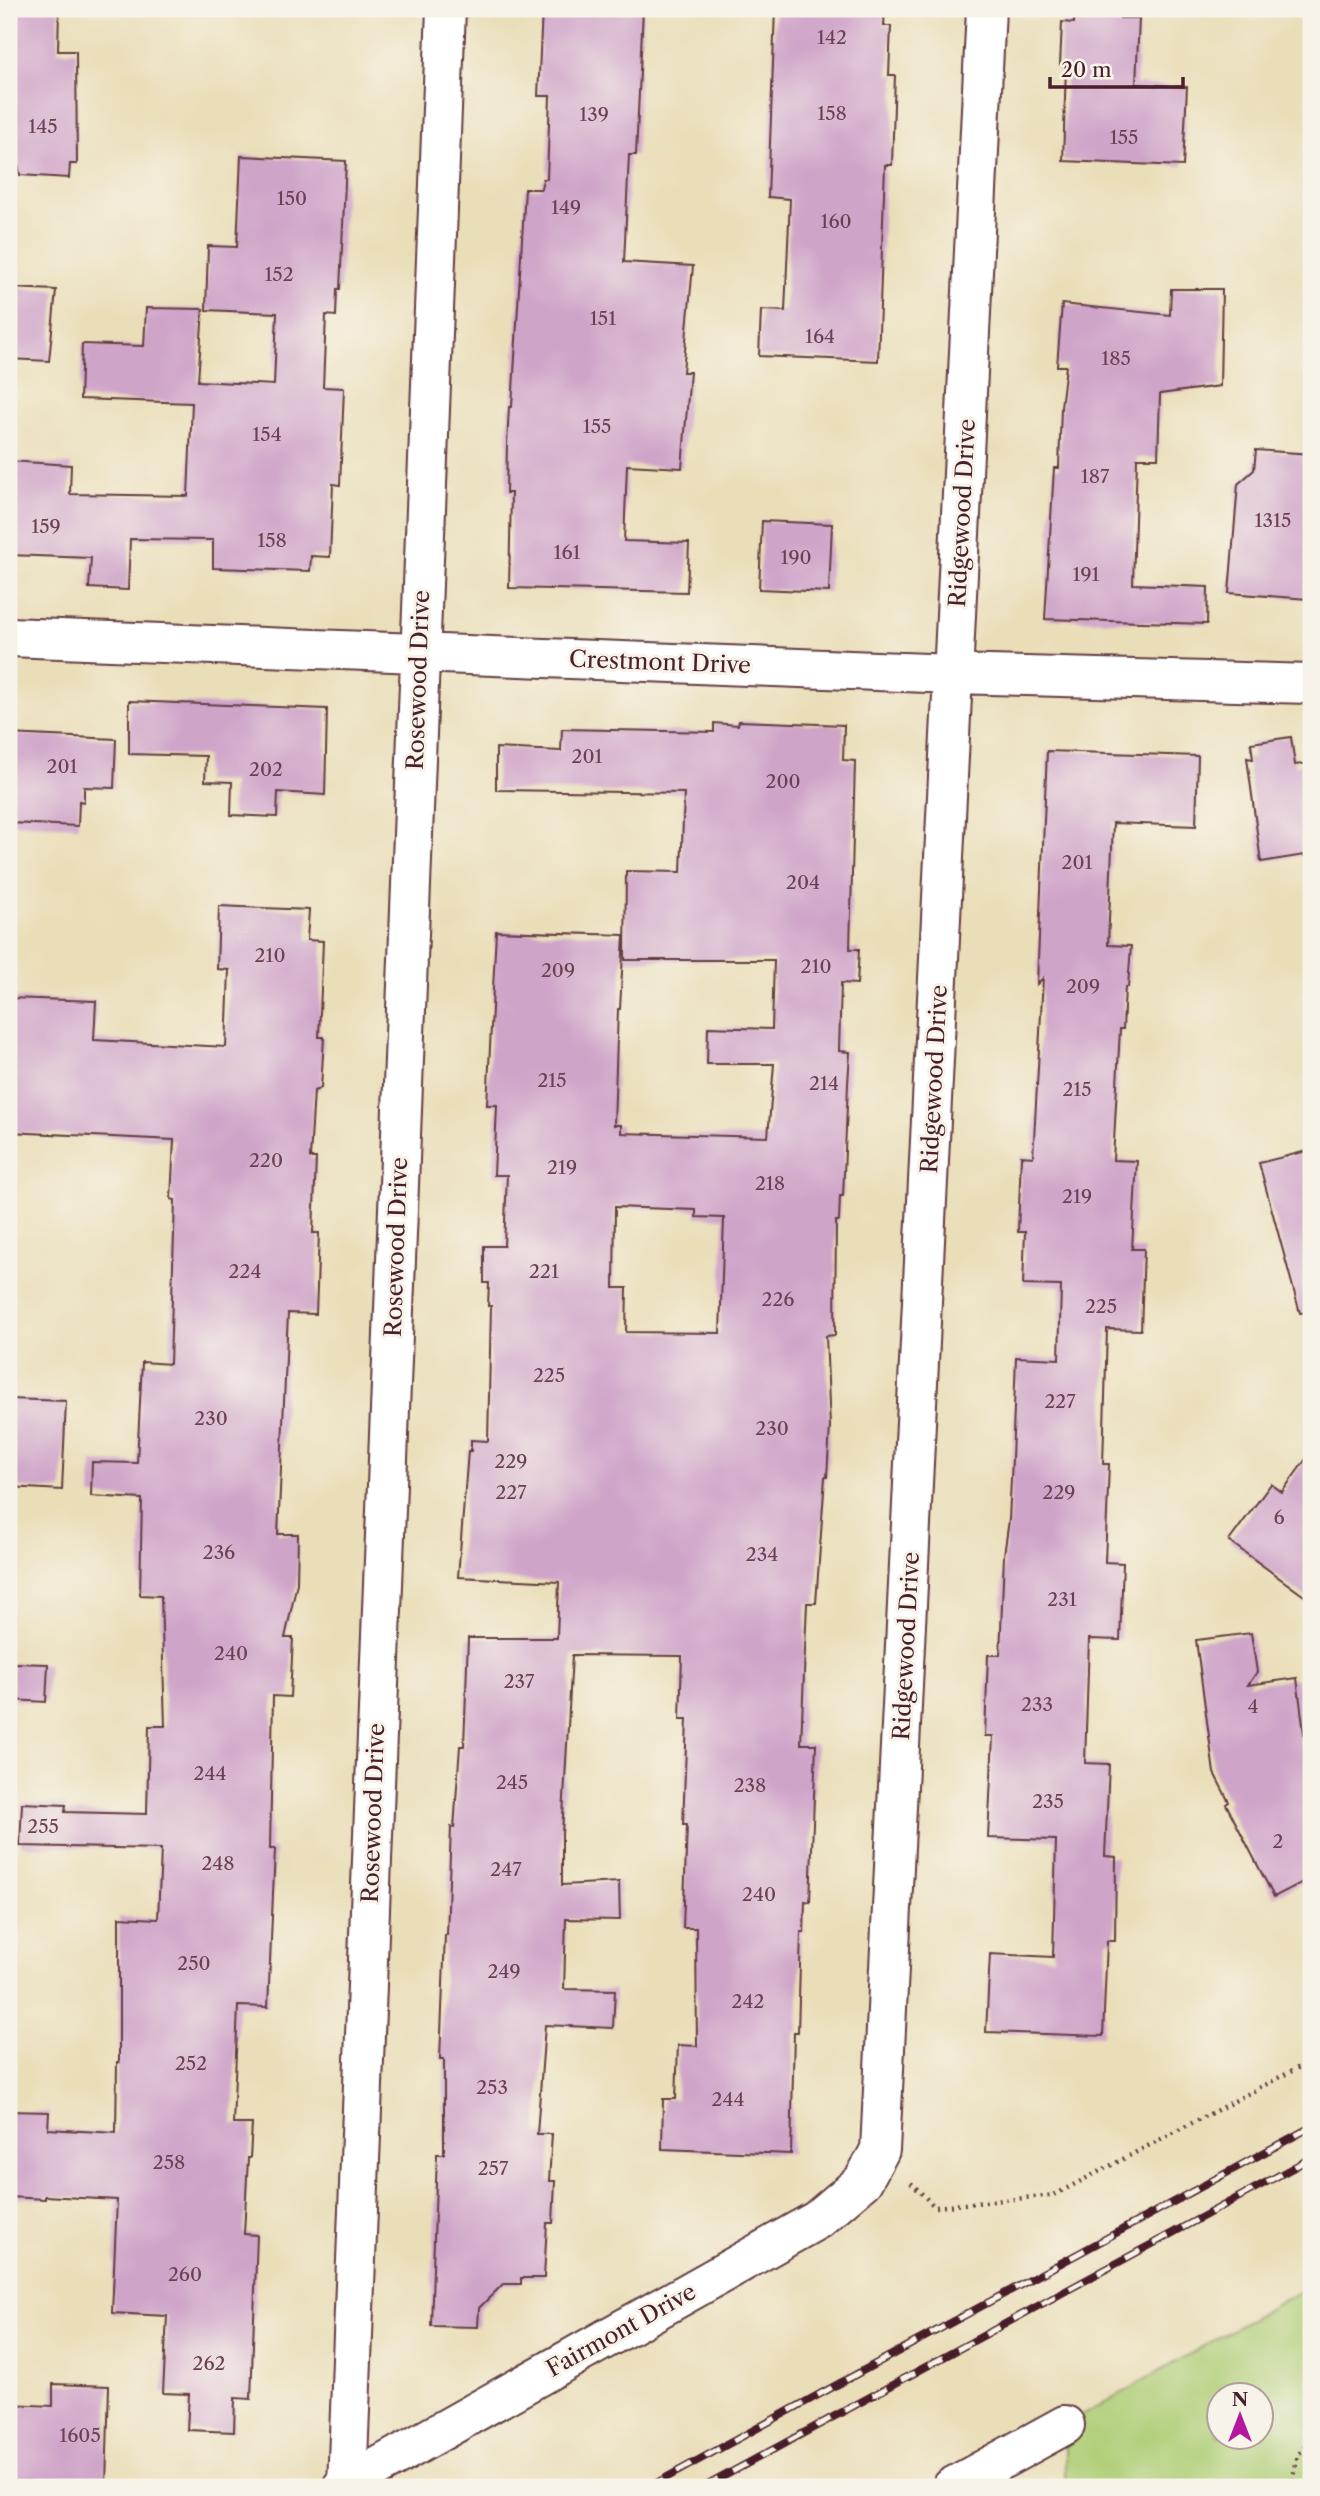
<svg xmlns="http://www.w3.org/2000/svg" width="1320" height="2496" viewBox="0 0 1320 2496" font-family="'Libre Caslon Text',serif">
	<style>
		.green { fill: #aece76; stroke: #7c7650; stroke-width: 2; fill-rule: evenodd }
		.building { fill: #cfa4c9; fill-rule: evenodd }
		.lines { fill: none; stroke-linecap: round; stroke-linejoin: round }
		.minor-casing { stroke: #623c40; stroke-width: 42 }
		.path { stroke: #623c40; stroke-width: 4.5; stroke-dasharray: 2 5; stroke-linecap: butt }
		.minor { stroke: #fff; stroke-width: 38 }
		.rail-casing { stroke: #4a1f2b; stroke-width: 8 }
		.rail { stroke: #f7f3e8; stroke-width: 5; stroke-dasharray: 16; stroke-linecap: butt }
		.labels { text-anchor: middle; stroke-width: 6; stroke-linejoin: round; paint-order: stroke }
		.number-label { font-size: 19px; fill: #6b4052 }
		.street-label { font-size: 23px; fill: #4a1f2b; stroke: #f7f3e8 }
	</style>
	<rect width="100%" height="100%" fill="#f7f3e8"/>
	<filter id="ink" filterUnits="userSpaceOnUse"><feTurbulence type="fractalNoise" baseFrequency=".0143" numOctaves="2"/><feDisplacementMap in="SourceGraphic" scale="14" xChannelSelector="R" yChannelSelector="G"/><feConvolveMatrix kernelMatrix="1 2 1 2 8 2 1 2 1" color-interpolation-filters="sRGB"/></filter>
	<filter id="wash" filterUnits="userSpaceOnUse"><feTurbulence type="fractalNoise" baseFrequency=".00686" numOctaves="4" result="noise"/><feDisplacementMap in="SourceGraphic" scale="28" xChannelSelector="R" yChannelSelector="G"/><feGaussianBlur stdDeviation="1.57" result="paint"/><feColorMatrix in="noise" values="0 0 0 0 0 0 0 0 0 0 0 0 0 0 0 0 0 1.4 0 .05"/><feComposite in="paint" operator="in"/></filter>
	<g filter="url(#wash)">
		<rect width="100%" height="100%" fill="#eadeb9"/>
		<!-- green -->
		<path class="green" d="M1311,2285V2487H1065V2425ZM1218,2394H1260V2436H1218Z"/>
		<g id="blocks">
			<!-- building -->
			<path class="building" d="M9,9H59L58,51H76L77,164H70L69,178L20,175L18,164L9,163Z
				M542,9H643L636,155H629L624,262L693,266L683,372H690L682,468L627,465L624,541L689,543L687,592L509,588L511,493H506L507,444L509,407H512L525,189H541L543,179H547L550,96H538Z
				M775,9H885L884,26H891L889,75H895L892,165H885L878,361L759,356L761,310L785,311L790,199L768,197Z
				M1075,9L1120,12V18H1139L1136,84L1187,87L1183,166L1063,161L1066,66L1060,65L1062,22L1074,23Z
				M241,156L346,161L340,289H337L336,316L326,315L323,387L344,388L340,485L333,484L330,557L311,556L310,571L213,568V540L130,539L128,590L89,588L91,558L9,555V461L71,465L70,494L188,496L192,403L80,399L82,344L144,346L146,308L203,309L198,381L274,385L277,313L206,310L208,246L237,247Z
				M9,288L56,290L49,361L9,359Z
				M1171,289H1222L1220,386L1160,394L1158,458H1137L1133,584L1208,587L1207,624L1045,619L1054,468H1059L1061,407L1066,366H1057L1062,304L1170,315Z
				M1256,450L1311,454V557L1308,599L1229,593L1238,484L1254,470Z
				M762,521L832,524L829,592L759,589Z
				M129,701L327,709L325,795L278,792L277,817L231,815L232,782L205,781L206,756L129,754Z
				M739,721L844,725L843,760L855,761L850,949H859L857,984L841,983L839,1051L850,1052L848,1084L843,1196H840L839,1221H836L835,1335L826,1336L830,1426L827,1477H825L816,1603H807L801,1744H816L810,1902L805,1901L804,1932H801L798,2032H794L791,2154L662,2149L663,2099H676L678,2045L697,2046L696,1928H683L687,1825H683L687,1719H680L682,1656L572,1655L562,1834V1885L619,1882L620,1920L566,1919L564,1989L615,1990L613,2028L545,2025L537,2134H552L549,2181H555L553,2223H547L544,2278H521V2284H503L479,2308L478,2327L431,2326L437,2154H444V2059H440L445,1935H447L451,1827L454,1828L460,1746H464L468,1638H557L559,1582L458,1577L468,1451H471V1440L488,1441L491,1306H488L489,1283H484V1246H504L507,1175H494L497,1105H487L496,931L624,935L620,1009H618L614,1125H621V1133L768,1137L774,1064H707L708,1027L772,1029L774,960H625L626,871L681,872L684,793L496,790V748L561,751L562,729L714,732V723L738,725ZM615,1207L696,1210V1217L724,1218L720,1333L626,1332L627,1288H614Z
				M9,734L116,739L114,788L84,787V802L79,801L78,826L9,823Z
				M1291,737L1295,765L1311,763V854L1261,862L1247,758L1253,759L1251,743Z
				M1047,751L1198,756L1196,826L1113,823L1108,945L1131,946L1128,987H1125L1123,1029H1120L1113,1160L1137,1161L1132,1249H1144L1141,1330L1107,1329L1103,1464H1109L1105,1562L1123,1563L1120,1640L1089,1639L1085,1763L1109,1764L1105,1856L1116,1857L1115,1941H1107L1103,2036L986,2032L990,1954L1053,1957L1056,1840L988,1838L993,1736H985L988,1655H1000L1004,1555L1009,1520L1012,1459L1016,1357L1059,1359L1061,1286L1023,1285L1025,1232H1018L1021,1156L1033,1157L1043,978L1037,984Z
				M219,906L309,910L307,940L323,941L319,1037H324L321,1088L314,1091L310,1158H316L313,1233H319L316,1314L288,1313L278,1534H298L297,1583L285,1638H293L290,1697L273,1696L270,1849H275L268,2007L238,2006L233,2124H252L250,2158H248L244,2234L257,2235L251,2399L235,2398L234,2432L187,2430L189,2394L163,2393L167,2316L112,2313L117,2200L45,2196V2199L9,2197V2111L49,2112L48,2129L116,2133L117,2062H119V1917L158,1919L161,1849L20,1846L22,1803L66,1805L65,1812L147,1814L149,1726H165L161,1596L140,1595L142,1499L91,1496L92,1462L137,1463L142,1362L170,1364L175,1200L171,1199L174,1140L9,1132V998L96,1001L94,1040L226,1047L229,970L217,969Z
				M1311,1150V1312L1300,1313L1259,1163Z
				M9,1399L66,1401L62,1490L9,1487Z
				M1311,1452V1601L1229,1541L1271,1484L1282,1492Z
				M1251,1633L1257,1672L1248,1685L1297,1678L1306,1749L1311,1747V1878L1274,1897L1226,1804L1229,1802L1214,1773L1196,1640Z
				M13,1663L48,1664L46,1702L12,1700Z
				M53,2384L109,2386L106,2485L9,2481V2404L53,2406Z"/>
		</g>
	</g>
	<g filter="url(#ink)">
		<use href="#blocks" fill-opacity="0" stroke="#623c40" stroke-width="2"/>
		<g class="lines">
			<defs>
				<path id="minor" d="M9,637L954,674L1311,684
					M347,2485L446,9
					M342,2487L817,2220L863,2181L880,2150L986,9
					M952,2487L1065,2425"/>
			</defs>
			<!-- minor casing -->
			<use href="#minor" class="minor-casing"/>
			<!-- path -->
			<path class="path" d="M911,2183L935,2207L1054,2195L1311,2061
				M1291,2487L1298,2455L1311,2440"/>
			<!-- minor -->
			<use href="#minor" class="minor"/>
			<defs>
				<path id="rail" d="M649,2487L1311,2127
					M704,2487L1311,2158"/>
			</defs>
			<!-- rail casing -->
			<use href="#rail" class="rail-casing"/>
			<!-- rail -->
			<use href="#rail" class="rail"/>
		</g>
	</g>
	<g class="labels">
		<!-- number labels -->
		<g class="number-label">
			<text x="832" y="44">142</text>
			<text x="832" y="120">158</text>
			<text x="594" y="121">139</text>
			<text x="43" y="133">145</text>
			<text x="1124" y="144">155</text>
			<text x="292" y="205">150</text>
			<text x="566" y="214">149</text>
			<text x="836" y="228">160</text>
			<text x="279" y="281">152</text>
			<text x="603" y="325">151</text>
			<text x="820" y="343">164</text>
			<text x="1116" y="365">185</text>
			<text x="597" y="433">155</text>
			<text x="267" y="441">154</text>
			<text x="1095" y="483">187</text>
			<text x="1273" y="527">1315</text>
			<text x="46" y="533">159</text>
			<text x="272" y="547">158</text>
			<text x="567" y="559">161</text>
			<text x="796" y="564">190</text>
			<text x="1086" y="581">191</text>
			<text x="587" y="763">201</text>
			<text x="62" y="773">201</text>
			<text x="266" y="776">202</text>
			<text x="783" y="788">200</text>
			<text x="1077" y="869">201</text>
			<text x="803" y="889">204</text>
			<text x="270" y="962">210</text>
			<text x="816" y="973">210</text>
			<text x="558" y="977">209</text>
			<text x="1083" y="993">209</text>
			<text x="552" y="1087">215</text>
			<text x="824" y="1090">214</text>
			<text x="1077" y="1096">215</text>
			<text x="266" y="1167">220</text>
			<text x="562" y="1174">219</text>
			<text x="770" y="1190">218</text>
			<text x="1077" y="1203">219</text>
			<text x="245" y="1278">224</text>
			<text x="544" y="1278">221</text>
			<text x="778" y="1306">226</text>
			<text x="1101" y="1313">225</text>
			<text x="549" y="1382">225</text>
			<text x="1060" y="1408">227</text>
			<text x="211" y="1425">230</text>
			<text x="772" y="1435">230</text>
			<text x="511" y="1468">229</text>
			<text x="511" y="1499">227</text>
			<text x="1059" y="1499">229</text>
			<text x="1279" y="1524">6</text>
			<text x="219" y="1559">236</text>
			<text x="762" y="1561">234</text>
			<text x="1062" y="1606">231</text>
			<text x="231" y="1660">240</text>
			<text x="519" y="1688">237</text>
			<text x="1037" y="1711">233</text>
			<text x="1253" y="1713">4</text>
			<text x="210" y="1780">244</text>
			<text x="512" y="1789">245</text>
			<text x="750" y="1792">238</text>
			<text x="1048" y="1808">235</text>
			<text x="43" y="1833">255</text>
			<text x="1278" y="1848">2</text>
			<text x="218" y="1870">248</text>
			<text x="506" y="1876">247</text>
			<text x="759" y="1901">240</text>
			<text x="194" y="1970">250</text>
			<text x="504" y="1978">249</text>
			<text x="748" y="2008">242</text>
			<text x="191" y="2070">252</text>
			<text x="492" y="2094">253</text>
			<text x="728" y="2106">244</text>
			<text x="169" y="2169">258</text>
			<text x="493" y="2175">257</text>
			<text x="185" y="2281">260</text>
			<text x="209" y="2370">262</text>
			<text x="80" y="2442">1605</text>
		</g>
		<!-- street labels -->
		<g class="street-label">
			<text transform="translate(962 513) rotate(-87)" y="8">Ridgewood Drive</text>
			<text transform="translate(660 662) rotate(2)" y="8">Crestmont Drive</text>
			<text transform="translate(418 680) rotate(-88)" y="8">Rosewood Drive</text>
			<text transform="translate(934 1079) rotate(-87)" y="8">Ridgewood Drive</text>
			<text transform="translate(396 1247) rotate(-88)" y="8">Rosewood Drive</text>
			<text transform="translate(906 1646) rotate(-87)" y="8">Ridgewood Drive</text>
			<text transform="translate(373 1813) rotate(-88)" y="8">Rosewood Drive</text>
			<text transform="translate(621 2330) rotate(-29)" y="8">Fairmont Drive</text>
		</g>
	</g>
	<!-- margin -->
	<rect width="1320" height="2496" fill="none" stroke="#f7f3e8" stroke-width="35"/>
	<!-- north arrow -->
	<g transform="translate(1240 2416)"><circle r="33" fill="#f7f3e8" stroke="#b29e9c" stroke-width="2"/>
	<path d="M0-5L12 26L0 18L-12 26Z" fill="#b5179e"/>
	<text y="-10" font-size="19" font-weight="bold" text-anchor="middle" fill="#4a1f2b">N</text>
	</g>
	<!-- scale -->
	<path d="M1050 77v10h133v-10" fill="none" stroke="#4a1f2b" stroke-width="3.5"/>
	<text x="1061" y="77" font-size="21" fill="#4a1f2b" stroke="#f7f3e8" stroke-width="5" paint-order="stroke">20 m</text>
</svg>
